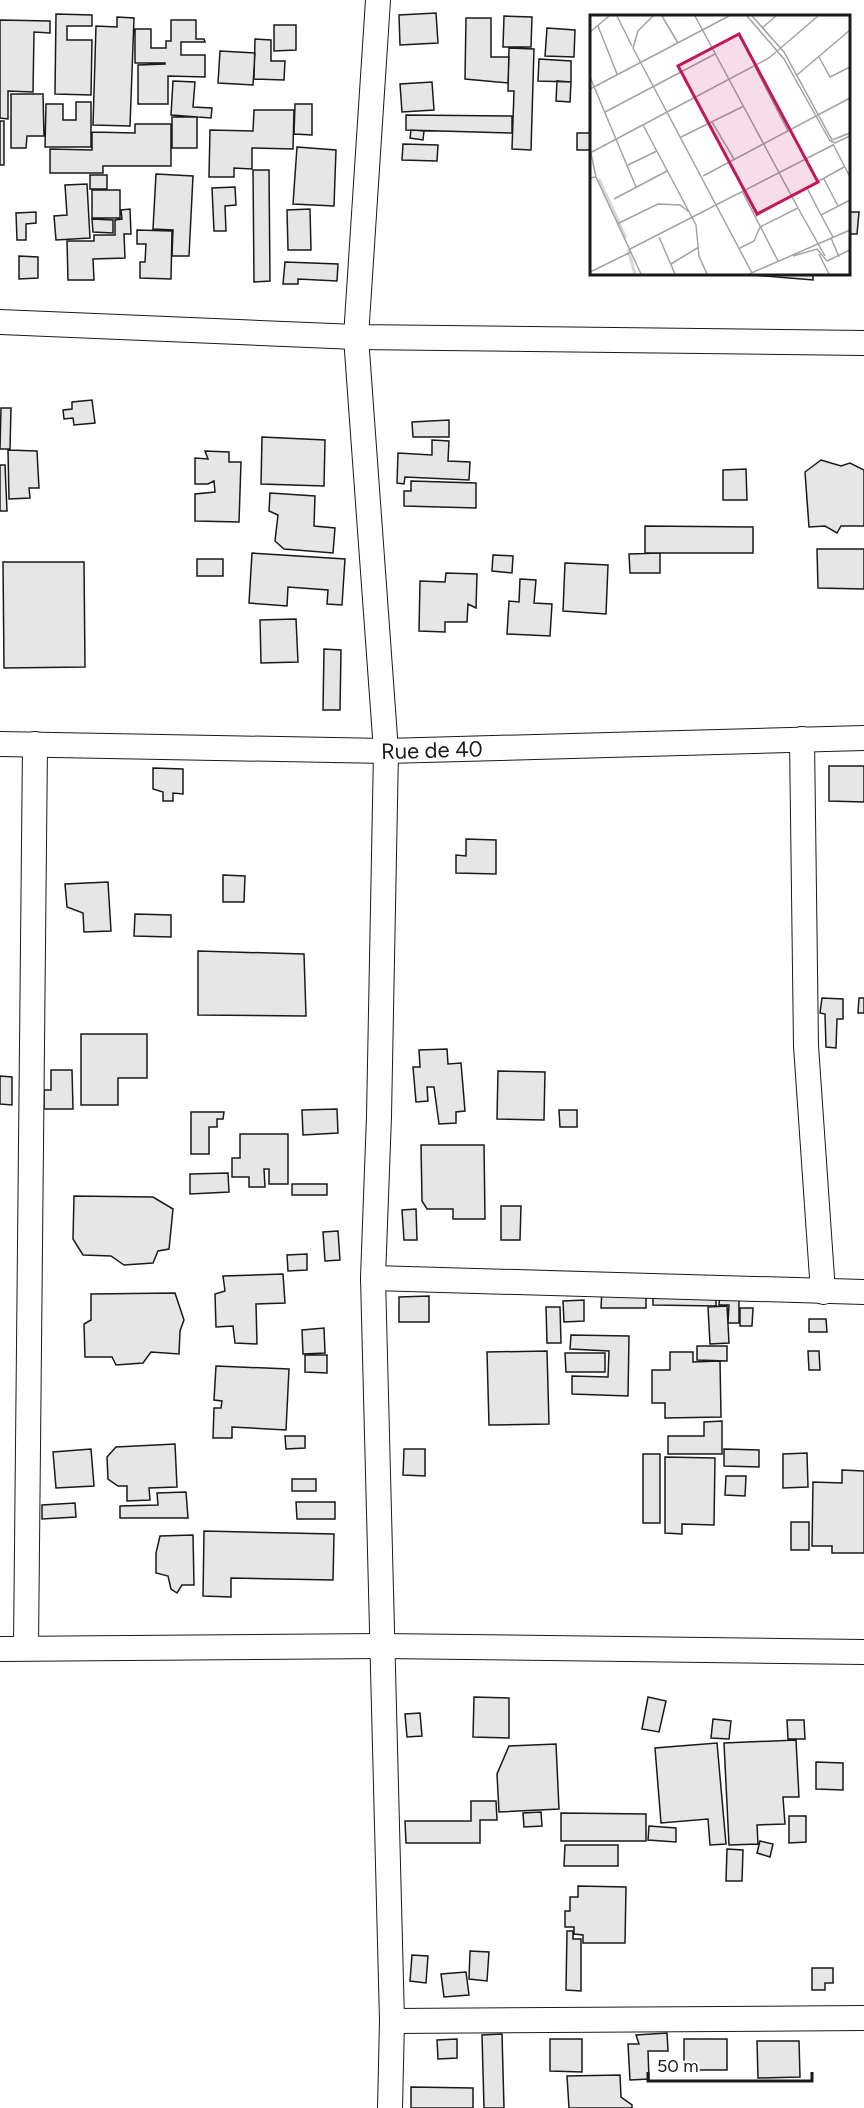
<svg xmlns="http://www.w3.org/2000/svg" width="864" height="2108" viewBox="0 0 864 2108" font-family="Figtree,sans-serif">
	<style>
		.building { fill: #e6e6e6; stroke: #1a1a1a; stroke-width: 1.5 }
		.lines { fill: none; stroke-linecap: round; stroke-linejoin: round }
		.minor-casing { stroke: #1a1a1a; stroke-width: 26 }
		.minor { stroke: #fff; stroke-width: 24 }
		.labels { text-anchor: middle; stroke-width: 4.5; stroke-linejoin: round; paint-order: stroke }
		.street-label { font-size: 22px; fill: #1a1a1a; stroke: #fff }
		.inset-river { fill: none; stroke: #d7d7d7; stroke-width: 3 }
		.inset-road { fill: none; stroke: #a3a3a3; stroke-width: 1.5 }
		.view { fill: #c2185b; fill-opacity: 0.15; stroke: #c2185b; stroke-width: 3 }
		.inset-edge { fill: none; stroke: #1a1a1a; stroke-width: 3 }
	</style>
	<rect width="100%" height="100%" fill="#fff"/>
	<!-- building -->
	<path class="building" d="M436,13L438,43L400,45L399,15Z
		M56,14L92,15V26H67V40H92L91,95L55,94Z
		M504,16L532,17L531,47H503Z
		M117,17L134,18L130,126L93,125L96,26L117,27Z
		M466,18H491V57H509L508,83L465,79Z
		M0,20L50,21V33L34,32L33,92L8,91V119L0,118Z
		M171,20H196V39H204L205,42H181V55H205V77L168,76V104H138V65L165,64V63H135V29H151V48H166V41H171Z
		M274,25H296V50L274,51Z
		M547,28L575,30L574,57L545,56Z
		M255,39L271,40V61H285L284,80L254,79Z
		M509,48L534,49L531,150L512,149L514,91H508Z
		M220,51L255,53L253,85L218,83Z
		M539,59L571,61V82L538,81Z
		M173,81L195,82L193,107L212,108L211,118L171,115Z
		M557,81L571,82L570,102L556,101Z
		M432,82L434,110L402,112L400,84Z
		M11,94H43L44,136H27L26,148H11Z
		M76,102H91V147H45L46,104H63V120H76Z
		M295,104H312V135L294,134Z
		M254,110H294L293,149L252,148V169L234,168V177H209L210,130L253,131Z
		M406,115L512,116V133L406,130Z
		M172,117H197V148H172Z
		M0,121H4V165H0Z
		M135,124H171V166H103V173H50V149L92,150V132L135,133Z
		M411,130L424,131L423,140L410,138Z
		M577,133H591V150H577Z
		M403,144L438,145L437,161L402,160Z
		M297,147L336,150L334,206L293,204Z
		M253,170H269L270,281L254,282Z
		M156,174L193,176L189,256H172L173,230L153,229Z
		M90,175H107V189H90Z
		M87,184L90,238L56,240L54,216L67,215L65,185Z
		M235,187L236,205L225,206L226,231H214L212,188Z
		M92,190H120V218H92Z
		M130,209L131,234H124L125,258L93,259L94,280H68L67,241H94V235H115V220L122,219L121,210Z
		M310,209L311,250H288L287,210Z
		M36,212V223L26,224V240H17L16,213Z
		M848,212H859L857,234H848Z
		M92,219L113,220V233L93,232Z
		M137,230L172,231L171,279L140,278V262H145L146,244H137Z
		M19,256L38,257V278L19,279Z
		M285,262L338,264L337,281L298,279V284H283Z
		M753,273H813V280L753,275Z
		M92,400L95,423L74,425L73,418L64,419L63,410L72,409V402Z
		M1,408H11L10,449H0Z
		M449,420V437H413L412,422Z
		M262,437L325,440L324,486L261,484Z
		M432,440L449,441L448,461L470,462L469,480L405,477L404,484L397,483L398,453L432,455Z
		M8,450L37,451L39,488H29L30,498L9,499Z
		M205,451L229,452V462H241L239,522L195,521V494L215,492L214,481L208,484H195V458L208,459Z
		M821,460L841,466L850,463L864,470V526H841L837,533L825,526L809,527L805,472Z
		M0,465H5L7,511H0Z
		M746,469L747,500H723V470Z
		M411,481L476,483V508L404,506V491H411Z
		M270,493L315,496L314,526L335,528L333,553L284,549L275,541L278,515L269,511Z
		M645,526L753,527V553H645Z
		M817,549H864V589L818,588Z
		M252,553L345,559L342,605L327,604L328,590L288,587L287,606L249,603Z
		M660,553V573H630L629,554Z
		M493,555L513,556L512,573L492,571Z
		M197,559H223V576H197Z
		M3,562H84L85,667L4,668Z
		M565,563L608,565L606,614L563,611Z
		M446,573L477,574L476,608L468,604L467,622H445V632L419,631L420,581L445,582Z
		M520,579L536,580L534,603L552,604L550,636L507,634L509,601L519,602Z
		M296,619L298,662L261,663L260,620Z
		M324,649L341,650L340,710H323Z
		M829,766H864V802L829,801Z
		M153,768L183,769V794L173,793V801H163V792L153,789Z
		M466,839L496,840V874L456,873V855L466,856Z
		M223,875L245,876L244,902H223Z
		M108,882L111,931L84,932L83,913L67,907L65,884Z
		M135,914L171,915V937L134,936Z
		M198,951L304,954L306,1016L198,1015Z
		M822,998L843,999V1019H837L836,1048L826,1047L825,1014L820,1013Z
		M859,998H864V1013H858Z
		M81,1034H147V1078H118V1105H81Z
		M447,1049L448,1064L461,1063L465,1111L456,1112V1123L439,1124L434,1087H427L428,1101L416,1102L413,1067H420L419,1050Z
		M51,1070H72L73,1109H44V1090H51Z
		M498,1071L545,1072L544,1120L497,1119Z
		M0,1076L12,1077V1105L0,1104Z
		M337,1109L338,1133L303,1135L302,1110Z
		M559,1110H577V1127H560Z
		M191,1112H224L223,1119H217V1127H209V1154H191Z
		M240,1134H288V1184H269V1169H264L265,1187H249V1177H232V1158H240Z
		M421,1145H484L485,1219H453V1209H427L422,1201Z
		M228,1173L229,1192L190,1194V1174Z
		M292,1184H327V1195H292Z
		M74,1196L153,1197L173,1209L169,1249L158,1251L153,1263L124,1265L111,1256L83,1255L73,1239Z
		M501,1206H521L520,1240H501Z
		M416,1209L417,1240H404L402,1210Z
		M338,1231L340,1260L325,1261L323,1232Z
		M307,1254V1270L288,1271L287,1255Z
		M283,1274L285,1303L256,1304L257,1344L235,1343L233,1326L216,1327L215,1294L225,1291L223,1276Z
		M602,1289H646V1308H601Z
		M653,1289L716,1290V1306L653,1305Z
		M720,1290H739V1323H728L729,1305H719Z
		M175,1293L184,1320L180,1331L179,1354L151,1352L143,1363L116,1365L112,1357H85L84,1324L91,1320V1294Z
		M429,1296V1322H399V1297Z
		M584,1300V1321L564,1322L563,1301Z
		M727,1306L729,1343L710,1344L708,1307Z
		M546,1307H560L561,1343H547Z
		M740,1308H753L752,1326H740Z
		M809,1319H826L827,1332H809Z
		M324,1328L325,1353L303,1354L302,1330Z
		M571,1335L629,1336L628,1396L572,1394V1376L608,1377L609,1351L570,1349Z
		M697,1346H727V1361L697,1360Z
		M547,1351L549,1424L489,1425L487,1352Z
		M808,1351H819L820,1370H809Z
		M670,1352H693V1362L720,1361L721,1417L665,1418V1403H652V1370H670Z
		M565,1353H605V1372H566Z
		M305,1355H327V1373L305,1372Z
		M216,1366L289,1369L286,1430L232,1427V1438H213L214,1408H221L222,1401L214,1400Z
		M722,1421V1454H668V1436H704V1422Z
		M285,1436H305V1448L286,1449Z
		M175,1444L177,1487L149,1488L150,1500L127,1501V1486H118L108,1479L107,1457L116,1447Z
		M91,1449L94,1486L56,1488L53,1452Z
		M404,1449H425V1476L403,1475Z
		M724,1449L759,1450V1467L724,1466Z
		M807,1453L808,1487L783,1488V1454Z
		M643,1454H660V1523H643Z
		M665,1457L715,1458L714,1525L682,1524V1534L665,1533Z
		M842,1470L864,1471V1553H832V1546H812L813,1482L842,1483Z
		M726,1476H746L745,1496L725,1495Z
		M292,1479H316V1491H292Z
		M186,1492L188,1518H120V1506L158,1505L157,1493Z
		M296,1502H335V1519H297Z
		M75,1503L76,1517L42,1519V1505Z
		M791,1522H809V1550H791Z
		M204,1531L334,1534L333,1580L231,1578V1597L203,1596Z
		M193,1535L194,1585H182L177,1593L171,1589L168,1576L156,1573V1553L160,1536Z
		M474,1697L509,1698V1738L473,1737Z
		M648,1697L666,1701L659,1732L642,1729Z
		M420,1713L422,1736L407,1737L405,1714Z
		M713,1719L731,1721L729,1739L711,1738Z
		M787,1720H804L805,1739H788Z
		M796,1740L799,1797H783L785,1824L757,1825L758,1844L729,1845L724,1743Z
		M717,1743L726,1844L710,1845L708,1819L661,1823L655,1748Z
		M556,1744L559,1809L499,1812L497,1774L509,1746Z
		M816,1762L843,1763V1790L816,1789Z
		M471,1801H496L497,1820H480V1843H406L405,1821H471Z
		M541,1812L542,1826L524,1827L523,1813Z
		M561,1813L646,1814V1841H561Z
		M789,1816H806V1842L789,1843Z
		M649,1826L676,1828V1842L648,1840Z
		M760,1841L773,1844L770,1857L757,1853Z
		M565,1845H618V1866H564Z
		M727,1849L743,1850L742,1881H726Z
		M578,1886L626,1887L625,1943H583V1935L574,1934V1927H565V1911H570V1897H578Z
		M567,1931H573V1939H581V1991L566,1990Z
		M470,1951L489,1952L487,1981L469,1979Z
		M412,1955L428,1956L426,1983L410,1981Z
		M812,1968H833V1983H825V1990H812Z
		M466,1972L469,1995L444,1997L441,1974Z
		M667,2033L668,2051H648L649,2079L630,2080L628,2044H639L636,2035Z
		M502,2034L504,2108H484L482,2035Z
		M457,2039V2058L438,2059L437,2040Z
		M550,2039H582V2072L550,2071Z
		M684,2039H727V2070H684Z
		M757,2041H799L800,2077L758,2078Z
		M620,2075L621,2097L632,2105V2108H569L567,2076Z
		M411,2087L473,2088V2108H411Z"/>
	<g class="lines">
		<defs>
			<g id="minor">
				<path d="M378,0L356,337L386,751L379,1116L373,1278L392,2021L390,2108"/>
				<path d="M0,322L356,337L864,343"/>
				<path d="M802,739L806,1046L823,1292"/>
				<path id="s1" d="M0,744L386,751L864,738"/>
				<path d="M373,1278L864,1292"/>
				<path d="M26,1647L35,744"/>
				<path d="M0,1649L381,1646L864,1652"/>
				<path d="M392,2021L864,2018"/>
			</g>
		</defs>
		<!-- minor casing -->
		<use href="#minor" class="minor-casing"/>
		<!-- minor -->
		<use href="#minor" class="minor"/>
	</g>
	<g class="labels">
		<!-- street labels -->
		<g class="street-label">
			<text dy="8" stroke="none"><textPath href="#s1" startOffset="432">Rue de 40</textPath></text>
		</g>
	</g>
	<!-- overview -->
	<g transform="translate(590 15)">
		<rect width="260" height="260" fill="#fff"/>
		<path class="inset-river" d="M9,164L36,223M38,234L45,259"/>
		<path class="inset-road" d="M27,1L42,31M63,1L48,16L43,33L162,258M72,1L88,28M105,1L208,193L170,212L164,226L150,233M157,1L194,44L240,126L245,128L260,121M162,1L194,37L242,125L260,118M8,11L27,59M172,13L186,1M0,17L19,1M229,42L240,62L260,52M165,52L198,116M207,60L260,15M0,62L46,172M0,74L139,1M15,97L125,39M122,107L144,144M53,110L106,210L109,241L117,259M91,122L154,91M243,129L260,162M0,134L6,162L0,163M0,138L179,43L228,1M38,150L67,136M113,161L260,83M6,162L51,259M234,164L248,191M217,173L231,200L260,185M152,176L188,246M24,184L77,156M208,193L235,241M231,200L243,222M166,201L254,152M27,209L68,189L90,190L99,197M69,222L85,259M241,223L249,242M40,234L243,130M229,239L239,259M203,241L227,234L237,246L260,235M81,249L109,232M0,257L41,237M159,259L260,215"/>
		<path class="view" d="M149,19L228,167L167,199L88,51Z"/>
		<rect width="260" height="260" class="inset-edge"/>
	</g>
	<!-- scale -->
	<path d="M648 2072v9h164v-9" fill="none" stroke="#1a1a1a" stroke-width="3"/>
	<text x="657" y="2072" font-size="18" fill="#1a1a1a" stroke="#ffffff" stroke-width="4.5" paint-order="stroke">50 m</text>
</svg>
